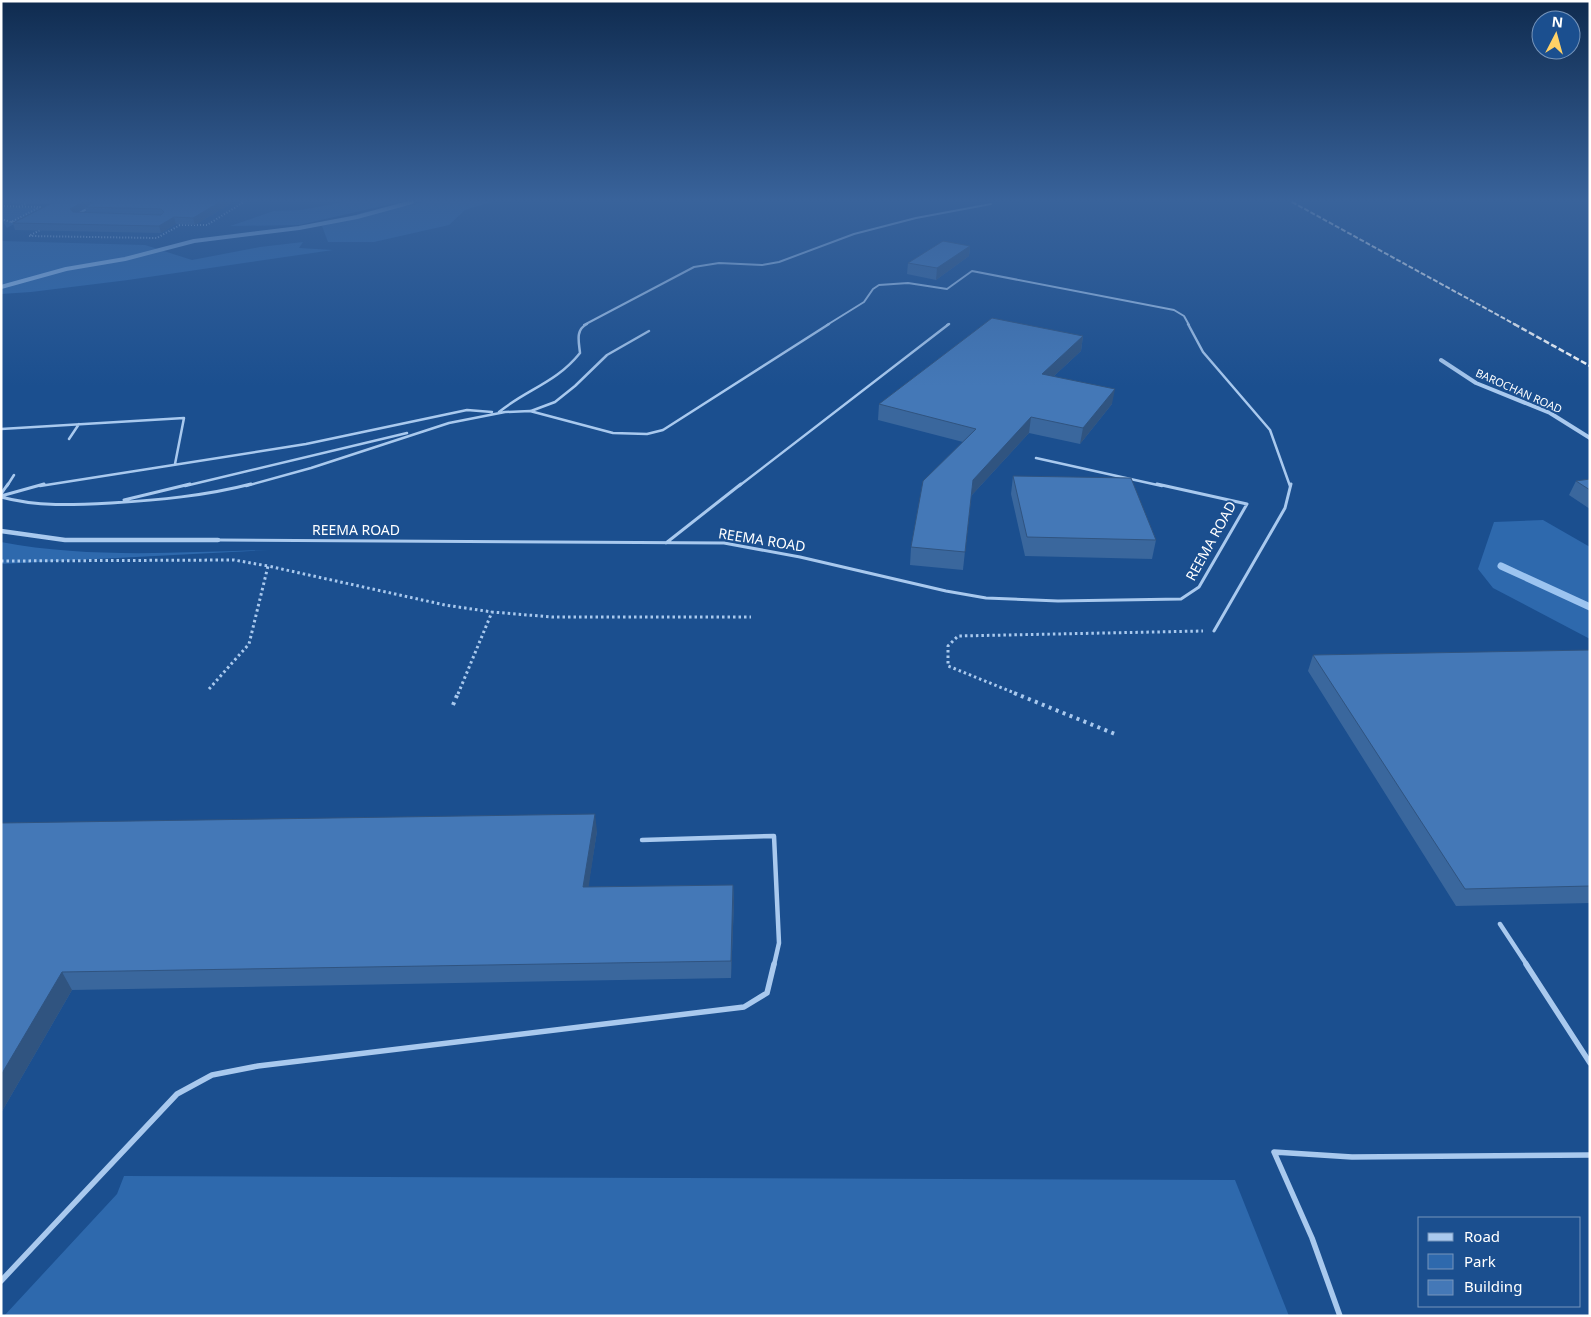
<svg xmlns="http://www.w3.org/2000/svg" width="1591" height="1317" viewBox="0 0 1591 1317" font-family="'Noto Sans',sans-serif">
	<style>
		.green { fill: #2e69ad }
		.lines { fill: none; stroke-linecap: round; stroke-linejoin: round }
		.stream-far1 { stroke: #9cc4f0; stroke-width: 4 }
		.stream { stroke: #9cc4f0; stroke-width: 7 }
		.path-far2 { stroke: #a9c9ee; stroke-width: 2; stroke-dasharray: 1 2; stroke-linecap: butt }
		.path-far1 { stroke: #a9c9ee; stroke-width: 3; stroke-dasharray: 2.5 3; stroke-linecap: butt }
		.path { stroke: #a9c9ee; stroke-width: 4; stroke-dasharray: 3 4.5; stroke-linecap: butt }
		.service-far4 { stroke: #a9c9ee; stroke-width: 2 }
		.service-far3 { stroke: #a9c9ee; stroke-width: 2.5 }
		.service-far2 { stroke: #a9c9ee; stroke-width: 3 }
		.service-far1 { stroke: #a9c9ee; stroke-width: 4.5 }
		.service { stroke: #a9c9ee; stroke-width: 5.5 }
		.minor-far2 { stroke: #a9c9ee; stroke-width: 2.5 }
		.minor-far1 { stroke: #a9c9ee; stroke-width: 4 }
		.minor { stroke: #a9c9ee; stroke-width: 4.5 }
		.rail-far1 { stroke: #fff; stroke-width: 2; stroke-dasharray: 5 2; stroke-linecap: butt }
		.rail { stroke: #fff; stroke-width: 2.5; stroke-dasharray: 6 2.5; stroke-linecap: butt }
		.wall { fill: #3a679d; fill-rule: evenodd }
		.shaded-wall { fill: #305480 }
		.building { fill: #4478b7; stroke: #305480 }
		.labels { text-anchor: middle; stroke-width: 4; stroke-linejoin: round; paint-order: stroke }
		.far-street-label { font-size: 11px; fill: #fff; stroke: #1b4f8f }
		.street-label { font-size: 14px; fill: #fff; stroke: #1b4f8f }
	</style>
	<rect width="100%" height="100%" fill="#1b4f8f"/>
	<!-- green -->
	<path class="green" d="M344,202H400L299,225L230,226L274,211L301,210Z
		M423,202H491L465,210L449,225L374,242H328L322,226L364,212L415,205Z
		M1,207L41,208L7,228L1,219Z
		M1,241L145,245L192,260L260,247L303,242L299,248L333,250L128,280L31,292L1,294Z
		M1543,520L1590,547V639L1493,588L1478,569L1494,522Z
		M1,542C89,559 181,552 270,550L1,564Z
		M124,1176L1235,1180L1289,1316H4L117,1194Z"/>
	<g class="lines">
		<!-- stream-far1 -->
		<path class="stream-far1" d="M1,287L66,269L125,259L194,241L299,228L357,217L412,202"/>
		<!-- stream -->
		<path class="stream" d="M1501,566L1590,607"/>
		<!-- path-far2 -->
		<path class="path-far2" d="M1,206L40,207L11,222H17
			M19,207L29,202
			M1,219L11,222
			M179,225H207L244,202
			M42,229L29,236L157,238L180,225"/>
		<!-- path-far1 -->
		<path class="path-far1" d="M1,561L234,560L268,566
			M209,689L249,644L268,566L445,605L492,612
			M458,694L492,612L552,617H751
			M1017,694L948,666V646L958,636L1203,631"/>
		<!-- path -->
		<path class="path" d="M1014,693L1115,734
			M453,705L458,693"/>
		<!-- service-far4 -->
		<path class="service-far4" d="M584,325L694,267L719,263L762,265L779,262L854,234L916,218L991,204
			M827,325L864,302L873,289L879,285L908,283L947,289L972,271L1174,310L1184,316L1189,325
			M947,325L949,324"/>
		<!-- service-far3 -->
		<path class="service-far3" d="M1188,324L1203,352L1270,430L1290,486
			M531,411L555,402L575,386L607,355L649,331
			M499,412C527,389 556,383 580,353C579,342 575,330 587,324
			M1,429L184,418L175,464
			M69,439L79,424
			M1036,458L1162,486
			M7,486L14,475
			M40,486L306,444L467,410L492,412
			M185,486L407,433
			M246,486L311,468L449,423L505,412L530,411L613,433L647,434L663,430L829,324
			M739,486L949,324"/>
		<!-- service-far2 -->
		<path class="service-far2" d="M1,494L8,484
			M1,496L44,484
			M1,497C37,507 74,505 111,503C158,500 205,496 251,484
			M124,500L190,484
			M218,540L724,543L800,557L946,591L986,598L1058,601L1181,599L1199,587L1247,504L1157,484
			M666,543L741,484
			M1214,631L1285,508L1291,484"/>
		<!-- service-far1 -->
		<path class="service-far1" d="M642,840L774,836L779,943L774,965
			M1500,924L1527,965"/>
		<!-- service -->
		<path class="service" d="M1526,964L1590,1063
			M1,1281L177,1094L212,1075L258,1066L744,1007L767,993L774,964
			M1340,1316L1312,1238L1274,1152L1352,1157L1590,1155"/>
		<!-- minor-far2 -->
		<path class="minor-far2" d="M78,216L79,213L101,202"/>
		<!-- minor-far1 -->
		<path class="minor-far1" d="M1441,360L1476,383L1550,413L1590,438"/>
		<!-- minor -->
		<path class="minor" d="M1,531L65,540H218"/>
		<!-- rail-far1 -->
		<path class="rail-far1" d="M1292,202L1516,325"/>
		<!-- rail -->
		<path class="rail" d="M1514,324L1590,366"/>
	</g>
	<!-- wall -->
	<path class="wall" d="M1,202H233L195,225L176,224L161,233L15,230L13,223L50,204ZM85,208L87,213H78Z
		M970,246L969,256L936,280L907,274L908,263Z
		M1083,336L1081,351L1054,376L1112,404L1080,444L1029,433L971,496L963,570L910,565L911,547L963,442L878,420L879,404Z
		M1013,476L1156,540L1152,559L1025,556L1011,494Z
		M1590,479V509L1569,495L1576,481Z
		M1590,650V903L1456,906L1308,671L1313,655Z
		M1,823L597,831L588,887L733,885L734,902L731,978L72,990L1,1113Z"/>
	<!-- shaded-wall -->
	<path class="shaded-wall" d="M83,202H97L85,207V208L73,215L70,209Z
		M220,202H233L195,225L193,218Z
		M174,217L176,224L161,233L159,226Z
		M970,246L969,256L936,280L937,268Z
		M1083,336L1081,351L1040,389L1042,374Z
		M1115,389L1112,404L1080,444L1083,428Z
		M1031,417L1029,433L971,496L963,570L973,480Z
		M595,814L597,831L586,904L583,887Z
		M733,885L734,902L731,978V961Z
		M62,972L72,990L1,1113V1075Z"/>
	<!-- building -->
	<path class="building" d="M54,202H83L70,209L73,212L161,215L164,212L161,209L85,207L94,202H220L193,218L174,217L159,226L13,223Z
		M943,241L970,246L937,268L908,263Z
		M992,318L1083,336L1042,374L1115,389L1083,428L1031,417L973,480L965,552L911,547L923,481L976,429L879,404Z
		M1013,476L1131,478L1156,540L1027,537Z
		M1590,479V490L1576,481Z
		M1590,650V886L1465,889L1313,655Z
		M595,814L583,887L733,885L731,961L62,972L1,1075V823Z"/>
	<!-- sky -->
	<linearGradient id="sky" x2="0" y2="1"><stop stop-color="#0f2b4f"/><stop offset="0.52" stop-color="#39639b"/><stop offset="1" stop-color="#39639b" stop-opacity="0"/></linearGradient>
	<rect width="1591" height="386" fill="url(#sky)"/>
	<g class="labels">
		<!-- far-street labels -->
		<g class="far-street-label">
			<text transform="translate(1519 391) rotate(24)" y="4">BAROCHAN ROAD</text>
		</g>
		<!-- street labels -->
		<g class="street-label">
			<text x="356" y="535">REEMA ROAD</text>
			<text transform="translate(762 540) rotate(9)" y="5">REEMA ROAD</text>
			<text transform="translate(1211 541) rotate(-61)" y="5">REEMA ROAD</text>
		</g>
	</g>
	<!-- border -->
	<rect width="1591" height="1317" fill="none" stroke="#ffffff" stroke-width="5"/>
	<!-- legend -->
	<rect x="1418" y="1217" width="162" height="90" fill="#1b4f8f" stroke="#7695bc"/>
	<rect x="1428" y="1233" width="25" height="8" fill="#a9c9ee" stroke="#7695bc"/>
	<text x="1464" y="1242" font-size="15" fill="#ffffff">Road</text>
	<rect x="1428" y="1254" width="25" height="15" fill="#2e69ad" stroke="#7695bc"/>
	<text x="1464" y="1267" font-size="15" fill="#ffffff">Park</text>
	<rect x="1428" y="1280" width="25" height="15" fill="#4478b7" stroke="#7695bc"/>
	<text x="1464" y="1292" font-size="15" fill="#ffffff">Building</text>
	<!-- north arrow -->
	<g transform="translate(1556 35) rotate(6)"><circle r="24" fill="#1b4f8f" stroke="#7695bc"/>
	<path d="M0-4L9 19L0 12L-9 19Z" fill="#ffd166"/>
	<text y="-8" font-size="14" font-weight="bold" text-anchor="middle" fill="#ffffff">N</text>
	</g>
</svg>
